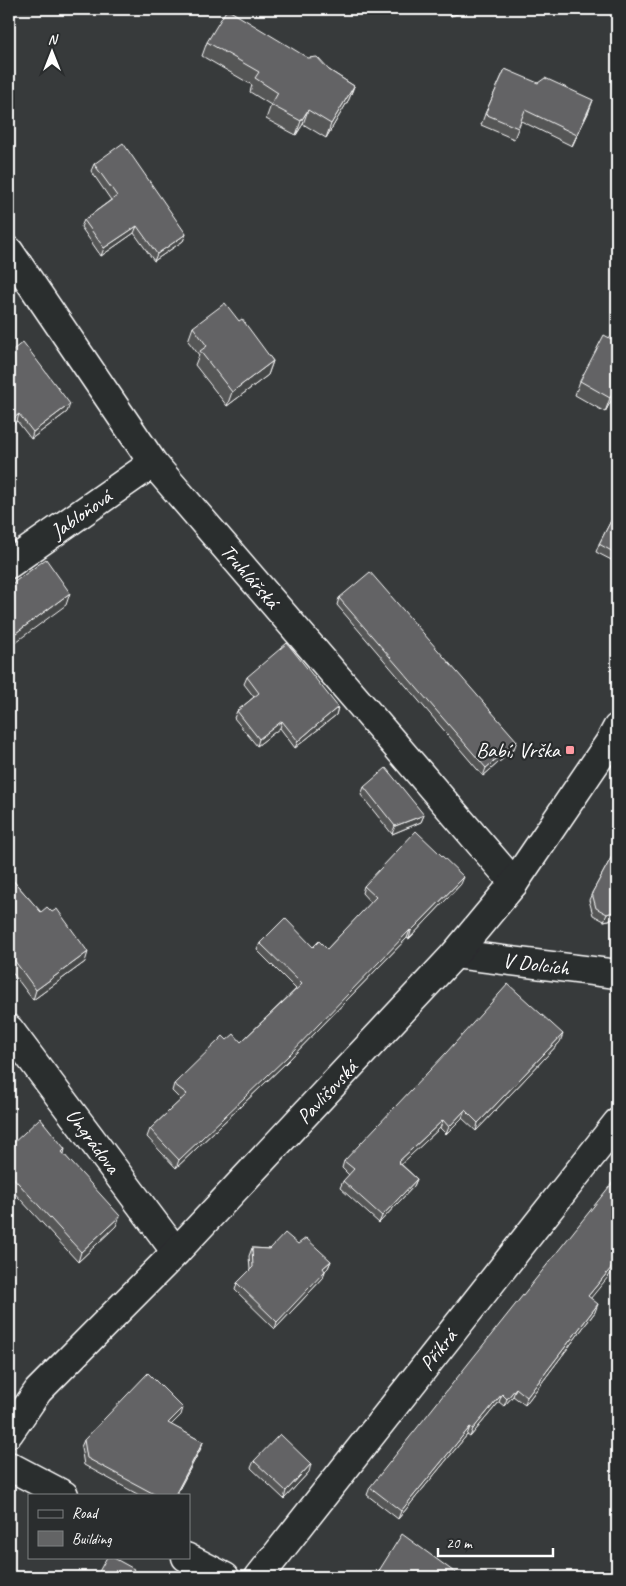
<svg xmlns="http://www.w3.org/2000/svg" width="626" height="1586" viewBox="0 0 626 1586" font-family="Caveat,sans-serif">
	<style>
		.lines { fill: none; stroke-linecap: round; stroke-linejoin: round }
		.minor-casing { stroke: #fff; stroke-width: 31 }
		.tertiary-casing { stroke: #fff; stroke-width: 31 }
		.minor { stroke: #2a2d2e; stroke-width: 28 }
		.tertiary { stroke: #2a2d2e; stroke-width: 28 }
		.wall { fill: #555657; stroke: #fff }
		.shaded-wall { fill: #454647; stroke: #fff }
		.building { fill: #636465; stroke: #fff }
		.poi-dot { fill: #ff9aa2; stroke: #2a2d2e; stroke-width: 2 }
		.labels { text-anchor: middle; stroke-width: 4.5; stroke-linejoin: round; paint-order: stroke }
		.street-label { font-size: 21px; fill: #fff; stroke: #2a2d2e }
		.poi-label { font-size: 21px; fill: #fff; stroke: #2a2d2e; text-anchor: end }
	</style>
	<rect width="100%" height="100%" fill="#373a3b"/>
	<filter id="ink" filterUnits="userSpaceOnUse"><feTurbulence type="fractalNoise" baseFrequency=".02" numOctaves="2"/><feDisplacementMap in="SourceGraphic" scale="10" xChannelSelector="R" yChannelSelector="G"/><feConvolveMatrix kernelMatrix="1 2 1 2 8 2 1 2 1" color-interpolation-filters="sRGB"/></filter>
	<g filter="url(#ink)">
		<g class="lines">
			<defs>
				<path id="minor" d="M9,251L153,463L514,883
					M9,564L153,463
					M455,954L617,974
					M9,1029L176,1252
					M9,1466L64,1495
					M186,1557L225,1577
					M259,1577L617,1123"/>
				<path id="tertiary" d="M9,1433L38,1391L176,1252L455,954L514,883L609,743L617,728"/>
			</defs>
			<!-- minor casing -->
			<use href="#minor" class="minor-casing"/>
			<!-- tertiary casing -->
			<use href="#tertiary" class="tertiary-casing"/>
			<!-- minor -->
			<use href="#minor" class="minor"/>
			<!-- tertiary -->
			<use href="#tertiary" class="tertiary"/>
		</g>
		<!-- wall -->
		<path class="wall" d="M449,9H472L451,16Z
			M207,42L329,70L354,86L349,99L326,138L303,124L296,135L266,119L271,105L250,92L252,85L202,56Z
			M505,69L589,111L572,146L521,121L514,139L481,125L485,114Z
			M94,164L186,234L183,241L154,261L134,233L101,256L81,227L84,220L111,200L91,171Z
			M239,321L273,361L268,375L227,406L195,365L199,355L188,341L193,327Z
			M617,342V390L605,412L575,395L580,381Z
			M9,353L67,412L31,439L17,421Z
			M617,509V563L596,552L599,544Z
			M339,598L514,749L483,776L337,605Z
			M247,677L338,707L336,715L295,748L280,728L257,746L234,718L237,711L254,697L244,684Z
			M364,787L424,815L421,822L392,834L361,795Z
			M617,847V921L613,919L604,921L593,915L589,900L592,893Z
			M9,876L85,962L33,1000L9,968Z
			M461,884L409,939L407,938L287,1062L176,1168L147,1137L150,1129L181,1100L172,1091L174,1084L227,1040L241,1042L296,989L257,950L260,943L313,947L327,949L371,903L362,893L364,886Z
			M560,1042L476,1131L462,1118L446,1134L440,1128L401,1164L417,1179L414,1186L379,1223L340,1188L343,1181L349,1175L342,1168L344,1161Z
			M9,1147L65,1149L64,1154L116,1226L78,1262L9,1187Z
			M298,1244L331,1261L328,1268L325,1271L323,1278L275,1329L235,1290L237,1283L250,1270L249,1256L252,1248L270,1249Z
			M590,1298L595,1312L525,1405L513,1396L504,1406L499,1402L470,1437L467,1435L398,1519L367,1495L370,1487Z
			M181,1415L171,1425L203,1442L200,1450L176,1495H139L84,1465L81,1447L84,1440Z
			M254,1461L309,1472L284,1499L251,1468Z"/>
		<!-- shaded-wall -->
		<path class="shaded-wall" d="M453,9H472L451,16Z
			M354,86L349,99L326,138L331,124Z
			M593,100L589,111L572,146L577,135Z
			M308,110L303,124L296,135L301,121Z
			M137,226L134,233L101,256L104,248Z
			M186,234L183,241L154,261L157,254Z
			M273,361L268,375L227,406L232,392Z
			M617,385V390L605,412L610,398Z
			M70,404L67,412L31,439L33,432Z
			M19,414L17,421L9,427V422Z
			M70,593L66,605L9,647V638Z
			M338,707L336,715L295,748L298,741Z
			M282,721L280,728L257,746L259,739Z
			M517,741L514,749L483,776L486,768Z
			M424,815L421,822L392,834L395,826Z
			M13,860L9,870V871V863Z
			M464,877L461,884L409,939L411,931Z
			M616,911L613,919L604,921L607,914Z
			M410,930L407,938L287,1062L176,1168L179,1160Z
			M88,952L85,962L33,1000L36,990Z
			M563,1034L560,1042L476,1131L478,1123Z
			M465,1110L462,1118L446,1134L449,1127Z
			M443,1120L440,1128L396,1169L398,1162Z
			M417,1179L414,1186L379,1223L382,1216Z
			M120,1216L116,1226L78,1262L81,1252Z
			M331,1261L328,1268L325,1271L323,1278L275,1329L277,1322L323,1268Z
			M617,1261V1266L586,1304L588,1296Z
			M598,1304L595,1312L525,1405L527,1397Z
			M516,1388L513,1396L504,1406L507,1399Z
			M502,1394L499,1402L470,1437L473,1429Z
			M183,1408L181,1415L165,1431L168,1423Z
			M470,1427L467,1435L398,1519L401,1511Z
			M203,1442L200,1450L176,1495H175Z
			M311,1464L309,1472L284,1499L286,1491Z"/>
		<!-- building -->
		<path class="building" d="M227,9L308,58L317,57L329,70L354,86L331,124L308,110L301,121L271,105L278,93L255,78L259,72L207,42Z
			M505,69L538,83L545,78L593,100L577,135L525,110L518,128L485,114Z
			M123,143L186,234L157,254L137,226L104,248L84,220L117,196L94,164Z
			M225,303L239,321L242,319L273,361L232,392L200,351L207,346L193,327Z
			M604,335L617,342V385L610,398L580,381Z
			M23,342L70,404L33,432L19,414L9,422V353Z
			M617,509V554L599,544Z
			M46,559L70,593L9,638V586Z
			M370,572L517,741L486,768L339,598Z
			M287,643L338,707L298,741L282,721L259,739L237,711L259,693L247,677Z
			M386,768L424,815L395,826L364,787Z
			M416,831L464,877L411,931L410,930L289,1055L179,1160L150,1129L187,1094L174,1084L223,1036L227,1040L234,1034L241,1042L302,984L260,943L285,918L313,947L319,941L327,949L376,897L364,886Z
			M617,847V912L616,911L607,914L596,908L592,893Z
			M9,854L13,860L9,863Z
			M9,876L41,912L47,907L52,912L57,909L88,952L36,990L9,953Z
			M508,984L563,1034L478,1123L465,1110L449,1127L443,1120L398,1162L417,1179L382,1216L343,1181L354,1169L344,1161L446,1053Z
			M40,1118L65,1149L62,1152L120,1216L81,1252L9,1173V1147Z
			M617,1177V1261L588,1296L598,1304L527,1397L516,1388L507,1399L502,1394L473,1429L470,1427L401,1511L370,1487Z
			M285,1233L298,1244L306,1238L331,1261L323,1268L325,1271L277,1322L237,1283L253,1267L252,1248L270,1249Z
			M148,1373L183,1408L168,1423L203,1442L175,1495H156L87,1458L84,1440Z
			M280,1434L311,1464L286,1491L254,1461Z
			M402,1534L457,1574L455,1577H375Z
			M107,1557H112L134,1569L129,1577H96Z
			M144,1574L150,1577H141Z"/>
	</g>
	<!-- markers -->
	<rect class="poi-dot" x="565" y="745" width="10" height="10" rx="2.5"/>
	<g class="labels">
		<!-- street labels -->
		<g class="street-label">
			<text transform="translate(81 514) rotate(-35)" y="7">Jabloňová</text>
			<text transform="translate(250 576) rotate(49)" y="7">Truhlářská</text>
			<text transform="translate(536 964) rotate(7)" y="7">V Dolcích</text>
			<text transform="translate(327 1092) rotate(-47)" y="7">Pavlišovská</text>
			<text transform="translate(93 1141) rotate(53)" y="7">Ungrádova</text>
			<text transform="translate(438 1350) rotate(-52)" y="7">Příkrá</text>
		</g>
		<!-- poi labels -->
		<g class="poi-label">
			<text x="560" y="757">Babí, Vrška</text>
		</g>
	</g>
	<!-- margin -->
	<rect width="626" height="1586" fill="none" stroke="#2a2d2e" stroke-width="30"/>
	<rect x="15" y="15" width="596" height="1556" fill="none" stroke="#fff" stroke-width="2" filter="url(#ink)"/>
	<!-- legend -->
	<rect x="28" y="1494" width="162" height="65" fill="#2a2d2e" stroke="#7f8182"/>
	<rect x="38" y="1510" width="25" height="8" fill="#2a2d2e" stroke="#7f8182"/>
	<text x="72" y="1518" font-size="15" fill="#ffffff">Road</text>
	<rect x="38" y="1531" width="25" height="15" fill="#636465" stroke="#7f8182"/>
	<text x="72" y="1544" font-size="15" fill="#ffffff">Building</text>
	<!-- north arrow -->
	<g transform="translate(52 52)" stroke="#2a2d2e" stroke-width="4" paint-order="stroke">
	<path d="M0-4L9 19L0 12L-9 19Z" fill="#ffffff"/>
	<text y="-8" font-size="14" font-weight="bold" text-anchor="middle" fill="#ffffff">N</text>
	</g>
	<!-- scale -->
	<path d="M438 1548v8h115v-8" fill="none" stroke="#ffffff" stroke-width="2.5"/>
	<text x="446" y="1548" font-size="15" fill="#ffffff" stroke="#2a2d2e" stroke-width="4" paint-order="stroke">20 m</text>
</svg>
